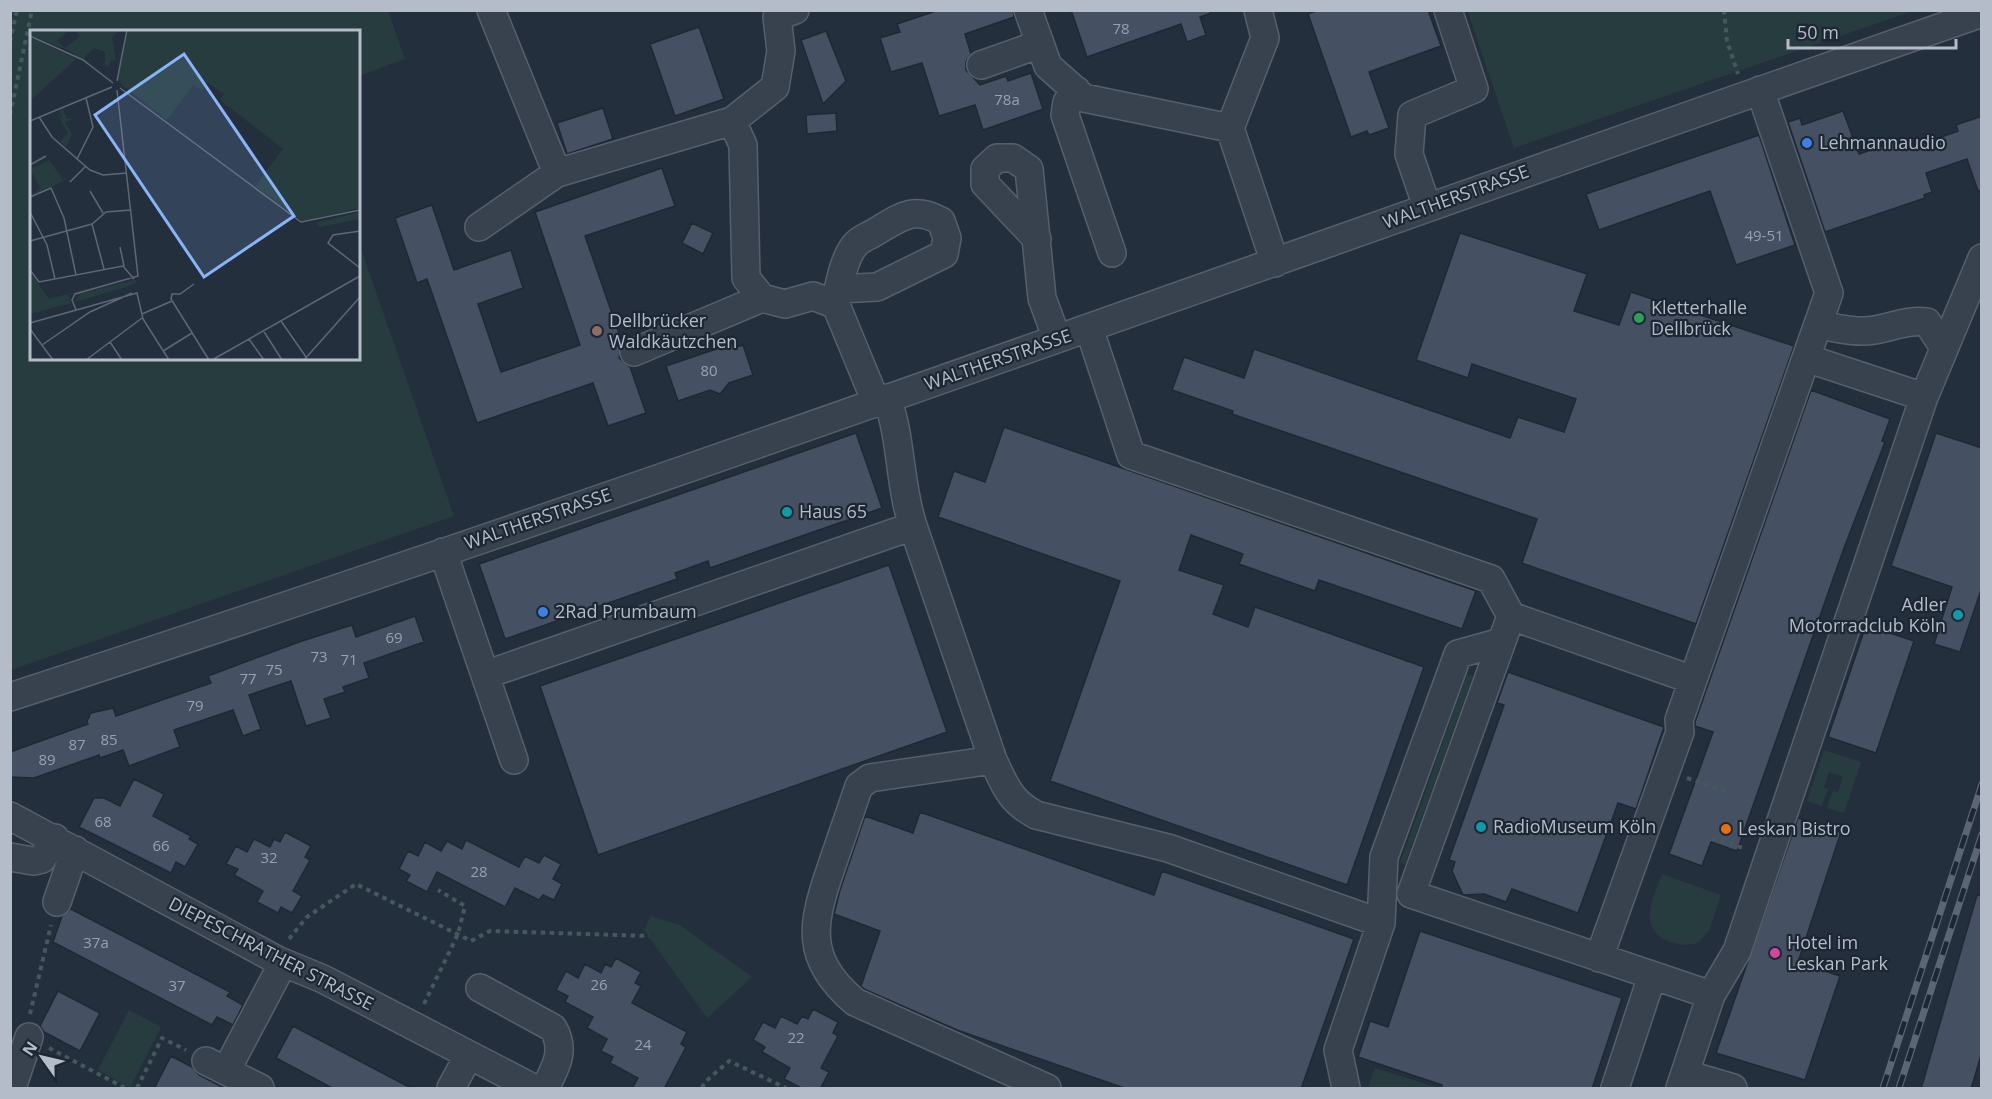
<svg xmlns="http://www.w3.org/2000/svg" width="1992" height="1099" viewBox="0 0 1992 1099" font-family="'Open Sans',sans-serif">
	<style>
		.green { fill: #263c3f }
		.building { fill: #455162; stroke: #1f2835; stroke-width: 1.5 }
		.lines { fill: none; stroke-linecap: round; stroke-linejoin: round }
		.minor-casing { stroke: #565f6c; stroke-width: 30 }
		.path { stroke: #44595c; stroke-width: 4; stroke-dasharray: 4.5 4.5; stroke-linecap: butt }
		.minor { stroke: #38414e; stroke-width: 27 }
		.rail-casing { stroke: #5a6575; stroke-width: 7 }
		.rail { stroke: #1d2633; stroke-width: 4.5; stroke-dasharray: 14; stroke-linecap: butt }
		.shop-dot { fill: #3f7fe0; stroke: #1d2633; stroke-width: 2 }
		.leisure-dot { fill: #2e9e5b; stroke: #1d2633; stroke-width: 2 }
		.education-dot { fill: #8d6e63; stroke: #1d2633; stroke-width: 2 }
		.culture-dot { fill: #0f9aa8; stroke: #1d2633; stroke-width: 2 }
		.food-dot { fill: #e8710a; stroke: #1d2633; stroke-width: 2 }
		.hotel-dot { fill: #d1479c; stroke: #1d2633; stroke-width: 2 }
		.labels { text-anchor: middle; stroke-width: 4.5; stroke-linejoin: round; paint-order: stroke }
		.number-label { font-size: 15px; fill: #98a1af }
		.poi-label { font-size: 18px; fill: #b4bcc9; stroke: #1d2633; text-anchor: start }
		.street-label { font-size: 18px; fill: #b4bcc9; stroke: #1d2633 }
		.inset-road { fill: none; stroke: #5e6776; stroke-width: 1.5 }
		.view { fill: #8ab4f8; fill-opacity: 0.15; stroke: #8ab4f8; stroke-width: 3 }
		.inset-edge { fill: none; stroke: #b4bcc9; stroke-width: 3 }
	</style>
	<rect width="100%" height="100%" fill="#242f3e"/>
	<!-- green -->
	<path class="green" d="M1467,10H1913V11L1514,148Z
		M10,11H388L405,59L359,76L358,32H32V358H358L359,243L454,516L11,670Z
		M1467,674L1473,676L1405,864L1400,863Z
		M1824,750L1861,762L1844,813L1827,808L1833,791L1838,792L1843,777L1829,772L1824,788L1828,789L1822,806L1807,801Z
		M1662,874L1721,895L1709,931L1699,942C1690,946 1680,945 1671,942C1636,930 1653,898 1662,874Z
		M651,916L680,925L752,977L707,1018L644,930Z
		M129,1010L161,1027L130,1088L98,1070Z
		M1375,1068L1439,1088L1368,1087Z"/>
	<!-- building -->
	<path class="building" d="M939,10H1013L1014,17L965,34L971,54L966,62V70L980,85L1006,76L1008,81L1031,73L1043,109L983,130L975,105L939,116L922,63L891,72L880,38L900,32L897,24Z
		M1071,10H1211V13L1200,17L1206,35L1187,42L1181,24L1087,57Z
		M1318,10H1428L1441,46L1369,72L1389,128L1369,135L1367,131L1351,137L1308,14Z
		M699,27L724,99L675,116L650,44Z
		M826,31L846,81L823,104L801,40Z
		M603,108L613,139L567,154L557,123Z
		M1843,111L1859,154L1904,139L1908,149L1958,131L1956,125L1982,116V190L1978,191L1967,159L1926,173L1932,192L1924,195L1925,198L1825,232L1788,122L1800,118L1802,125Z
		M836,113L837,131L807,134L806,115Z
		M1759,135L1795,245L1736,265L1710,191L1599,230L1586,194Z
		M662,168L675,206L585,236L622,342L619,358L630,367L646,413L608,426L593,383L477,423L427,279L417,283L395,218L432,205L454,270L511,250L523,288L478,304L501,372L580,345L535,212Z
		M692,223L713,233L703,254L682,243Z
		M1460,233L1587,274L1574,311L1619,325L1631,292L1794,346L1696,624L1522,563L1537,519L1232,414L1233,411L1172,390L1184,357L1244,378L1254,349L1510,438L1518,417L1564,432L1576,399L1472,364L1468,378L1416,360Z
		M734,343L736,347L743,345L753,375L729,383L720,394L710,390L678,401L666,366Z
		M1811,390L1890,419L1882,441L1885,442L1844,548L1737,851L1711,842L1702,866L1669,854L1713,732L1695,726V722Z
		M1004,427L1476,591L1462,629L1319,580L1315,591L1239,564L1243,554L1191,535L1179,570L1224,585L1213,614L1248,627L1255,607L1424,667L1347,885L1050,781L1120,581L938,517L954,471L985,482Z
		M856,433L882,508L710,568L708,561L675,573L677,579L505,639L479,564Z
		M1936,433L1982,448V587L1960,652L1934,644L1952,587L1891,566Z
		M889,565L947,732L598,855L540,686Z
		M415,616L424,642L364,663L369,678L343,687L345,692L324,699L331,718L306,726L291,681L249,695L261,729L243,736L233,710L174,730L180,747L129,766L123,750L100,758L99,755L34,778L10,777V752L88,724L87,721L91,713L113,708L116,716L211,683L208,676L299,642L352,625L356,637Z
		M1866,625L1914,641L1876,753L1828,737Z
		M1508,672L1664,727L1636,809L1618,803L1578,913L1512,889L1506,902L1484,894L1463,895L1452,871L1455,862L1449,860L1504,705L1497,703Z
		M134,779L164,794L153,816L191,836L189,839L198,844L185,867L176,862L171,873L79,827L94,798H104L120,806Z
		M920,812L1154,895L1162,871L1354,939L1301,1089H1127L957,1030L864,989L861,986L880,931L834,914L840,890L865,816L913,833Z
		M1798,818L1841,832L1798,962L1840,976L1805,1080L1716,1053Z
		M285,832L311,846L305,857L310,860L293,891L302,896L292,913L281,907L278,913L257,902L263,891L234,875L238,869L226,864L236,846L247,852L254,839L270,847L274,839L280,842Z
		M466,840L519,867L525,856L539,863L544,855L561,864L553,879L562,884L554,900L543,895L539,900L515,888L505,907L437,872L427,892L406,881L410,875L399,869L408,851L418,856L425,842L441,851L447,841L462,849Z
		M1977,895L1982,896V1052L1971,1089H1921Z
		M71,909L230,992L227,996L243,1005L233,1025L217,1017L212,1025L53,942L62,916Z
		M1420,931L1622,998L1592,1089H1441L1442,1085L1358,1057L1370,1021L1388,1027Z
		M616,958L641,972L635,983L641,986L632,1003L687,1032L681,1044L686,1047L664,1089H632L638,1078L610,1063L613,1057L601,1051L607,1039L587,1028L593,1017L565,1002L568,996L556,990L566,971L578,978L585,964L601,973L605,964L611,967Z
		M58,991L100,1013L80,1051L44,1032L40,1026Z
		M813,1009L838,1022L833,1033L838,1036L821,1068L829,1072L820,1089H803L784,1079L790,1068L762,1052L765,1047L753,1040L763,1022L775,1028L781,1016L797,1024L802,1016L808,1019Z
		M293,1026L354,1058L413,1089H334L276,1058Z
		M171,1056L192,1067L199,1075L226,1089H154Z"/>
	<g class="lines">
		<defs>
			<path id="minor" d="M491,10L557,173
				M1028,10L1048,66L1084,98L1230,128
				M1258,10L1265,38L1230,128L1275,263
				M981,65L1040,44
				M1076,90L1067,102L1065,115L1112,253
				M1760,90L1829,293L1806,358L1924,397
				M732,121L743,145L746,278L762,298L785,304L813,296L836,305L876,402
				M1427,207L1409,154L1412,115L1474,89L1448,10
				M479,227L557,173L732,121L775,87L781,51L777,17L795,10
				M1037,239L985,184V169L997,158H1013L1029,169L1042,298L1057,339
				M836,305C838,288 844,255 857,243C862,238 871,235 877,231C902,216 914,206 941,221L947,238L944,254L877,287L838,289
				M1818,325C1833,327 1850,332 1866,331C1887,330 1905,319 1927,322L1943,346
				M1089,328L1131,455L1491,579L1511,616
				M634,352L762,298
				M887,398C902,440 899,484 913,526L993,760C1005,786 1010,801 1036,815L1168,848L1381,923
				M443,552L485,675L913,526
				M485,675L514,760
				M1693,680L1806,358
				M10,697C672,482 1325,241 1982,13
				M993,760L870,778L859,786C850,812 841,839 832,865C812,923 803,958 855,1002L1047,1088
				M10,816L277,960L323,979L533,1088
				M10,857L33,861L42,859L55,838
				M57,902L75,850
				M1599,958L1680,732L1679,720L1693,680L1511,616L1411,894C1511,928 1611,962 1711,995
				M480,988L553,1028C566,1050 556,1067 545,1088
				M206,1061L260,1088
				M226,1071L283,963
				M1685,1074L1733,1088
				M12,1088L29,1037
				M451,1088L469,1055
				M1346,1088L1338,1050L1381,923L1384,857L1458,654L1501,642
				M1615,1088L1652,976
				M1680,1088L1711,995L1737,951L1924,397L1982,258"/>
		</defs>
		<!-- minor casing -->
		<use href="#minor" class="minor-casing"/>
		<!-- path -->
		<path class="path" d="M1724,10L1727,41L1738,74
			M10,42L17,10
			M10,115L32,10
			M1687,778L1728,792
			M1712,838L1746,849
			M289,939L307,917L356,884L471,941L490,931L649,936
			M424,1004L458,934L465,906L438,890
			M30,1014L51,925
			M49,1048L125,1088
			M137,1088L162,1038L186,1050
			M702,1088L705,1082L729,1061L786,1088"/>
		<!-- minor -->
		<use href="#minor" class="minor"/>
		<defs>
			<path id="rail" d="M1883,1088L1982,784
				M1899,1088L1982,834"/>
		</defs>
		<!-- rail casing -->
		<use href="#rail" class="rail-casing"/>
		<!-- rail -->
		<use href="#rail" class="rail"/>
	</g>
	<!-- markers -->
	<g class="shop-dot">
		<circle cx="1807" cy="143" r="6"/>
		<circle cx="543" cy="612" r="6"/>
	</g>
	<circle class="leisure-dot" cx="1639" cy="318" r="6"/>
	<circle class="education-dot" cx="597" cy="331" r="6"/>
	<g class="culture-dot">
		<circle cx="787" cy="512" r="6"/>
		<circle cx="1958" cy="615" r="6"/>
		<circle cx="1481" cy="827" r="6"/>
	</g>
	<circle class="food-dot" cx="1726" cy="829" r="6"/>
	<circle class="hotel-dot" cx="1775" cy="953" r="6"/>
	<g class="labels">
		<!-- number labels -->
		<g class="number-label">
			<text x="1121" y="34">78</text>
			<text x="1007" y="105">78a</text>
			<text x="1764" y="241">49-51</text>
			<text x="709" y="376">80</text>
			<text x="394" y="643">69</text>
			<text x="319" y="662">73</text>
			<text x="349" y="665">71</text>
			<text x="274" y="675">75</text>
			<text x="248" y="684">77</text>
			<text x="195" y="711">79</text>
			<text x="109" y="745">85</text>
			<text x="77" y="750">87</text>
			<text x="47" y="765">89</text>
			<text x="103" y="827">68</text>
			<text x="161" y="851">66</text>
			<text x="269" y="863">32</text>
			<text x="479" y="877">28</text>
			<text x="96" y="948">37a</text>
			<text x="599" y="990">26</text>
			<text x="177" y="991">37</text>
			<text x="796" y="1043">22</text>
			<text x="643" y="1050">24</text>
		</g>
		<!-- poi labels -->
		<g class="poi-label">
			<text x="1819" y="149">Lehmannaudio</text>
			<text x="1651" y="314">Kletterhalle<tspan x="1651" dy="21">Dellbrück</tspan></text>
			<text x="609" y="327">Dellbrücker<tspan x="609" dy="21">Waldkäutzchen</tspan></text>
			<text x="799" y="518">Haus 65</text>
			<text x="1946" y="611" text-anchor="end">Adler<tspan x="1946" dy="21">Motorradclub Köln</tspan></text>
			<text x="555" y="618">2Rad Prumbaum</text>
			<text x="1493" y="833">RadioMuseum Köln</text>
			<text x="1738" y="835">Leskan Bistro</text>
			<text x="1787" y="949">Hotel im<tspan x="1787" dy="21">Leskan Park</tspan></text>
		</g>
		<!-- street labels -->
		<g class="street-label">
			<text transform="translate(1456 197) rotate(-20)" y="6">WALTHERSTRASSE</text>
			<text transform="translate(998 360) rotate(-19)" y="6">WALTHERSTRASSE</text>
			<text transform="translate(538 519) rotate(-19)" y="6">WALTHERSTRASSE</text>
			<text transform="translate(271 954) rotate(27)" y="6">DIEPESCHRATHER STRASSE</text>
		</g>
	</g>
	<!-- overview -->
	<g transform="translate(30 30)">
		<rect width="330" height="330" fill="#242f3e"/>
		<path d="M0,0H39L27,11L35,18L50,6L45,0H90L82,7L86,30L80,31L79,37L75,36V22L64,18L54,28L60,34L38,20L0,5ZM98,0H330V178L272,191L225,156L253,119L190,70L194,64L178,53L172,60L163,55L137,90L92,55L88,49ZM0,7L46,29L0,71ZM33,79L37,89H44L35,92L42,104L36,117L30,112L38,103L26,82L33,90L29,81ZM19,130L34,151L0,166L10,158L0,139ZM330,182V189L290,197L286,193ZM0,242L19,269L75,254L38,265L41,273L0,284ZM105,250L107,253L96,257L45,272L49,264Z" fill="#263c3f"/>
		<path class="inset-road" d="M0,6L53,30L83,53M87,51L97,0M90,58L271,192L330,180M9,87L22,107L60,140L73,145L97,143M0,91L82,57M47,129L63,97L56,68M0,135L16,126M40,152L55,137M60,161L73,183M0,167L21,158L34,188L46,245M0,182L17,215L25,249M62,194L74,239M330,201L303,205L298,213L330,238M0,211L62,194L76,182L101,180M90,217L94,236M0,240L9,252L93,236L104,249M164,254L150,264H142L141,269L179,330M46,280L42,270L45,264L108,246L87,60M112,284L142,271M251,291L276,327M0,293L107,263L113,289L139,330M0,299L23,330M233,300L252,330M219,309L234,330M80,312L92,330M12,315L60,282L102,263M133,321L162,303M56,330L112,288M182,330L330,246M274,330L330,267"/>
		<path class="view" d="M154,24L264,186L174,247L65,85Z"/>
		<rect width="330" height="330" class="inset-edge"/>
	</g>
	<!-- border -->
	<rect width="1992" height="1099" fill="none" stroke="#b4bcc9" stroke-width="24"/>
	<!-- north arrow -->
	<g transform="translate(42 1057) rotate(304)" stroke="#1d2633" stroke-width="4.5" paint-order="stroke">
	<path d="M0-4.5L10 22L0 15L-10 22Z" fill="#b4bcc9"/>
	<text y="-9" font-size="16" font-weight="bold" text-anchor="middle" fill="#b4bcc9">N</text>
	</g>
	<!-- scale -->
	<path d="M1788 39v9h168v-9" fill="none" stroke="#b4bcc9" stroke-width="3"/>
	<text x="1797" y="39" font-size="18" fill="#b4bcc9" stroke="#1d2633" stroke-width="4.5" paint-order="stroke">50 m</text>
</svg>
